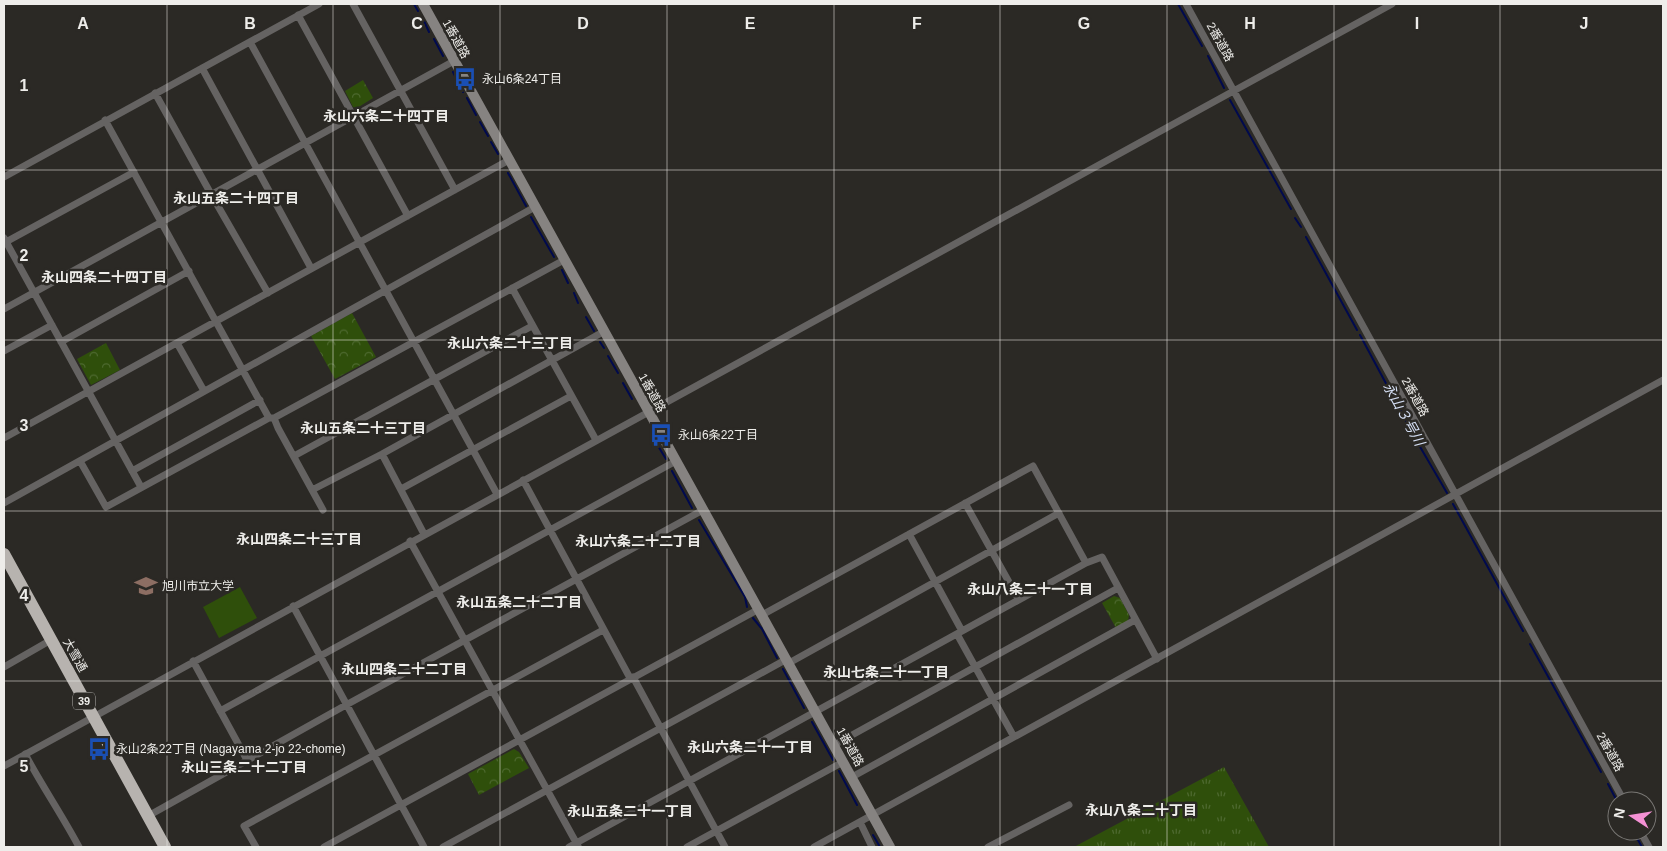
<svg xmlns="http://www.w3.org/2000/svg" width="1667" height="851" viewBox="0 0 1667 851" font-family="Arial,'Noto Sans JP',sans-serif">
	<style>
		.grass { fill: url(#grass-tufts) }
		.forest { fill: url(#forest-crowns) }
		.garden { fill: #2f4f0b }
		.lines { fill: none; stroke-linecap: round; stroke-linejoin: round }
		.stream { stroke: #010a4e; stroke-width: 2 }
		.street { stroke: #656362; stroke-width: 7 }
		.secondary { stroke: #868381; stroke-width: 10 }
		.highway { stroke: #b7b3af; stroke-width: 12 }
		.grid { fill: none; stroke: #eeedea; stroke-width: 1; stroke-opacity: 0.55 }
		.labels { text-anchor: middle; stroke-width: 5; stroke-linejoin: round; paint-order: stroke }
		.shield { fill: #2b2925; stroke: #b4b2af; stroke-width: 1 }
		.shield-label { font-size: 11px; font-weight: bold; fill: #eeedea }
		.street-label { font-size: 12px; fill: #eeedea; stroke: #2b2925 }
		.poi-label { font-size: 12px; fill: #eeedea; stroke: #2b2925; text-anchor: start }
		.neighbourhood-label { font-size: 14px; font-weight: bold; fill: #eeedea; stroke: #2b2925 }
		.water-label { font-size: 14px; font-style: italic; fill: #d4def3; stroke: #2b2925 }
		.grid-label { font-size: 16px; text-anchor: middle; font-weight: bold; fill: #eeedea; stroke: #2b2925; stroke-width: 5; stroke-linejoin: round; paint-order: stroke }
	</style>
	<defs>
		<pattern id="grass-tufts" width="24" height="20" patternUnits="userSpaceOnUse" patternTransform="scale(1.25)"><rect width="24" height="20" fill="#2f4f0b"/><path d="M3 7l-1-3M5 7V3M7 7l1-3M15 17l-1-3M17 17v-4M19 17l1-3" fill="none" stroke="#4d692f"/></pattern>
		<pattern id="forest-crowns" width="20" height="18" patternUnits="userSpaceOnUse" patternTransform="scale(1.25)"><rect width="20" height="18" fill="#2f4f0b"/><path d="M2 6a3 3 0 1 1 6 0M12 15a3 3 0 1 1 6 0" fill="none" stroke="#4d692f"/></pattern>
	</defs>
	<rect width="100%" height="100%" fill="#2b2925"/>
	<!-- grass -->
	<path class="grass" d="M1224,767L1269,847H1074Z"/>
	<!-- forest -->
	<path class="forest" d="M363,80L373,98L357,108L353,107L345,91Z
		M352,313L376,357L335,379L311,336Z
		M106,343L120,370L91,385L77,359Z
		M1114,596L1120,598L1129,615L1128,621L1116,628L1102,603Z
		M514,749L519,752L529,768L479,795L468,774Z"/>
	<!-- garden -->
	<path class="garden" d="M240,587L257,618L219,638L203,607Z"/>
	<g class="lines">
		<!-- stream -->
		<path class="stream" d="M414,4L418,11
			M1178,4L1202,46
			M424,21L429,32
			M434,39L443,56
			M1208,56L1224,88
			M453,72L457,80
			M461,88L463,92
			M467,98L476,115
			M1230,100L1291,209
			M480,122L488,136
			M491,142L498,154
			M508,173L526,206
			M531,217L554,257
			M1295,218L1301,227
			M1306,237L1357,330
			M562,270L568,283
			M574,293L578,303
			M586,317L594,331
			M1360,335L1419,445L1447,493
			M600,342L604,348
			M608,356L618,373
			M623,383L632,399
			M655,441L666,459
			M672,471L692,508
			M1453,504L1523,631
			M699,520L745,597L747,607
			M753,618L762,629L777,658
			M1530,644L1601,772
			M783,669L804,708
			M812,722L833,760
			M839,771L857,805
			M1608,784L1617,801
			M1633,831L1642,847
			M873,835L880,847"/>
		<!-- street -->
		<path class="street" d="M353,4L455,190
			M1186,4L1624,801
			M298,15L408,216
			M250,42L497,494
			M202,68L311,268
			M155,93L211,194L268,293
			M105,120L269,418
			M4,177L319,4
			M4,238L141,487
			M4,243L134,172
			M512,288L596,440
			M4,309L454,61
			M61,342L189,271
			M177,343L204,391
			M4,351L52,325
			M274,418L278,428L323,510
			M4,438L509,160
			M382,454L424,534
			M294,456L532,326
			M80,461L106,507L269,418H274L564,260
			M132,471L260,400
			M523,480L630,678
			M401,489L571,396
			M312,490L382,454L603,332
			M4,503L535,207
			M965,503L1019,600
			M909,534L962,631
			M410,541L578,846
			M293,606L424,847
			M762,615L1033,466L1086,563
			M957,634L1014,737
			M193,661L247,760
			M789,663L1059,513
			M4,667L51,640
			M633,677L725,847
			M220,711L676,461
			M834,745L1118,588
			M25,754C42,786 62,815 79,847
			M4,766L1392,4
			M852,777L1135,620
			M148,816L346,705L703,510
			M860,822L872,847
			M1640,831L1649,847
			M256,847L244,826L603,630
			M324,847L759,609
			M443,847L787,659
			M569,847L1086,563L1102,557L1157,659
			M687,847L843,762
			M814,847L1663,380
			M988,847L1069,805"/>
		<!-- secondary -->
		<path class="secondary" d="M423,4L890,847"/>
		<!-- highway -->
		<path class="highway" d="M4,554L165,847"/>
	</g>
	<!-- grid -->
	<path class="grid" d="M167,4V847M333,4V847M500,4V847M667,4V847M834,4V847M1000,4V847M1167,4V847M1334,4V847M1500,4V847M4,170H1663M4,340H1663M4,511H1663M4,681H1663"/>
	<!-- icons -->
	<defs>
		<symbol id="bus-bare" viewBox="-9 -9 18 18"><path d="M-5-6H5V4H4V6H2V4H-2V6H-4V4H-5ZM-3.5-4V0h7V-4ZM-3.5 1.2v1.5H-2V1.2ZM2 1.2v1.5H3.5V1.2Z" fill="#1a4fb4" stroke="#2b2925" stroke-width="2.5" paint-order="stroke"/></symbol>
		<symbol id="university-bare" viewBox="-9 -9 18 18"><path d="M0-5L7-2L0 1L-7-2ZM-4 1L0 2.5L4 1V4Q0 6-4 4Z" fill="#8d6e63" stroke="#2b2925" stroke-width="2.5" paint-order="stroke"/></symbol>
	</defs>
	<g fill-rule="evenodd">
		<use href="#bus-bare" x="449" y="63" width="32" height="32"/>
		<use href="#bus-bare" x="645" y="419" width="32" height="32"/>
		<use href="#university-bare" x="130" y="570" width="32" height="32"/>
		<use href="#bus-bare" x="83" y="733" width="32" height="32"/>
	</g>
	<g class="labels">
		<!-- shield labels -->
		<rect class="shield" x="73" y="692.5" width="22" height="17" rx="4"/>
		<g class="shield-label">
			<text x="84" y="705">39</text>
		</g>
		<!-- street labels -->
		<g class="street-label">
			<text transform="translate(456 39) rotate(61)" y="4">1番道路</text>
			<text transform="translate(1220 42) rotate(61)" y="4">2番道路</text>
			<text transform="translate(652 393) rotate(61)" y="4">1番道路</text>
			<text transform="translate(1415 397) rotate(61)" y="4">2番道路</text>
			<text transform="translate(75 655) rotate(61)" y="4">大雪通</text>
			<text transform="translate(850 747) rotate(61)" y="4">1番道路</text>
			<text transform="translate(1610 752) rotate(61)" y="4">2番道路</text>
		</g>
		<!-- poi labels -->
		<g class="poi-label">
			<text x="482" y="83">永山6条24丁目</text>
			<text x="678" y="439">永山6条22丁目</text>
			<text x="162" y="590">旭川市立大学</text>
			<text x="116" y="753">永山2条22丁目 (Nagayama 2-jo 22-chome)</text>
		</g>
		<!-- neighbourhood labels -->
		<g class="neighbourhood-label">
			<text x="386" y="121">永山六条二十四丁目</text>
			<text x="236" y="203">永山五条二十四丁目</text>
			<text x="104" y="282">永山四条二十四丁目</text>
			<text x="510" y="348">永山六条二十三丁目</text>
			<text x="363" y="433">永山五条二十三丁目</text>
			<text x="299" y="544">永山四条二十三丁目</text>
			<text x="638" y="546">永山六条二十二丁目</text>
			<text x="1030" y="594">永山八条二十一丁目</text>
			<text x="519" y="607">永山五条二十二丁目</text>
			<text x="404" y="674">永山四条二十二丁目</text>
			<text x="886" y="677">永山七条二十一丁目</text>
			<text x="750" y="752">永山六条二十一丁目</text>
			<text x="244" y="772">永山三条二十二丁目</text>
			<text x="1141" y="815">永山八条二十丁目</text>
			<text x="630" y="816">永山五条二十一丁目</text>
		</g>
		<!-- water labels -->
		<g class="water-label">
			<text transform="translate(1404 414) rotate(61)" y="5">永山３号川</text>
		</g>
	</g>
	<g class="grid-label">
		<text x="83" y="29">A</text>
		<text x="250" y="29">B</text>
		<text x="417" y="29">C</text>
		<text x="583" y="29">D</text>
		<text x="750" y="29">E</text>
		<text x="917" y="29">F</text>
		<text x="1084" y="29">G</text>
		<text x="1250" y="29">H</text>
		<text x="1417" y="29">I</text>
		<text x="1584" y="29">J</text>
		<text x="24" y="91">1</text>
		<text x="24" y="261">2</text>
		<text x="24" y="431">3</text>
		<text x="24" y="601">4</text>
		<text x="24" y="772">5</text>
	</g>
	<!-- border -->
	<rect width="1667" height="851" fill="none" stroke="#eeedea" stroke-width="10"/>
	<!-- north arrow -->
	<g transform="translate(1632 816) rotate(282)"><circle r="24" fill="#2b2925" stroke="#797774"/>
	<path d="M0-4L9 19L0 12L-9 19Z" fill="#f491d4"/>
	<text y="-8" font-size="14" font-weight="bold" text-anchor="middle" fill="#eeedea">N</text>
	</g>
</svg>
